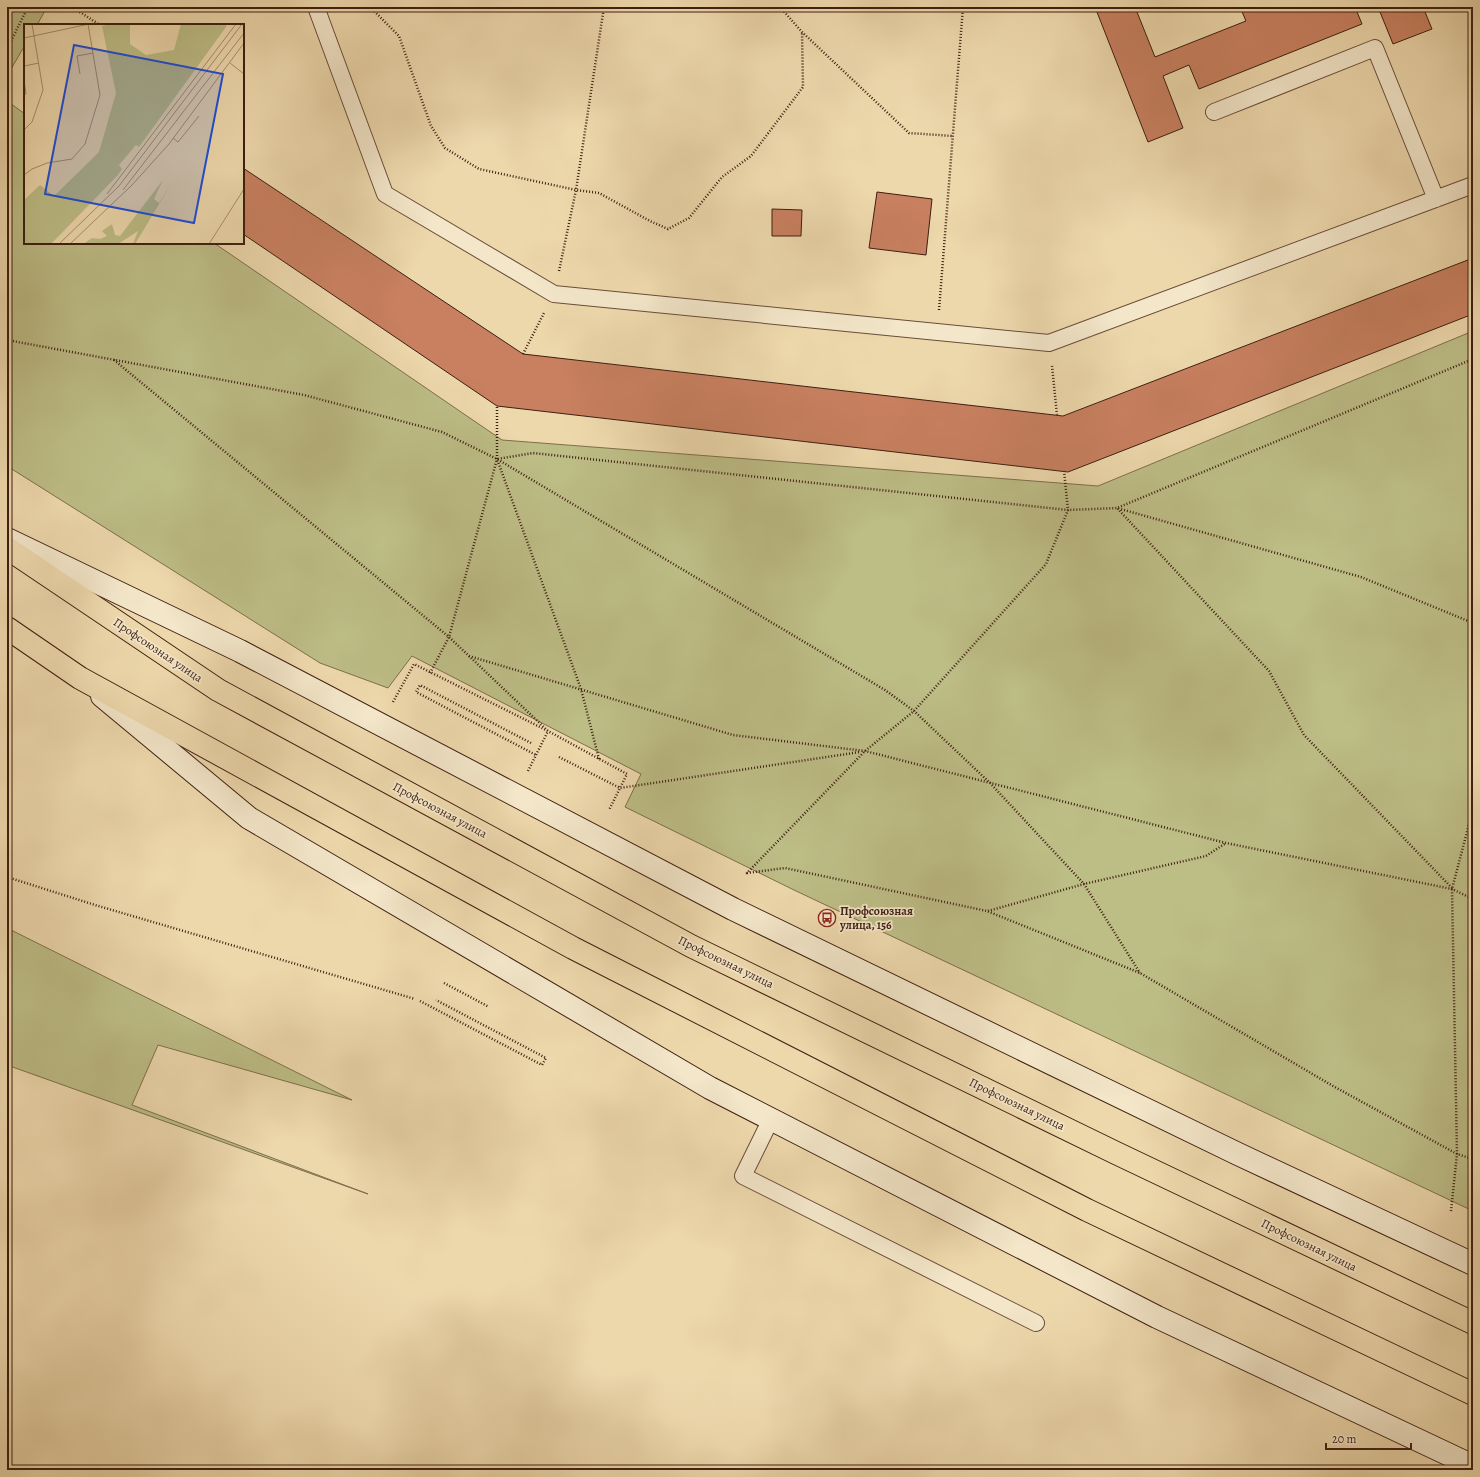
<svg xmlns="http://www.w3.org/2000/svg" width="1480" height="1477" viewBox="0 0 1480 1477" font-family="Alegreya,serif">
	<style>
		.green { fill: #bdbd86; stroke: #7e6e4c }
		.building { fill: #c88060; stroke: #3e1e11 }
		.lines { fill: none; stroke-linecap: round; stroke-linejoin: round }
		.service-casing { stroke: #6a4c38; stroke-width: 18 }
		.secondary-casing { stroke: #3e1e11; stroke-width: 24 }
		.primary-casing { stroke: #3e1e11; stroke-width: 24 }
		.path { stroke: #3e1e11; stroke-width: 2.5; stroke-dasharray: 1 2; stroke-linecap: butt }
		.service { stroke: #f3e6c9; stroke-width: 16 }
		.secondary { stroke: #f3e6c9; stroke-width: 22 }
		.primary { stroke: #edd8ac; stroke-width: 22 }
		.labels { text-anchor: middle; stroke-width: 3.5; stroke-linejoin: round; paint-order: stroke }
		.street-label { font-size: 12px; fill: #3e1e11; stroke: #f3e6c9 }
		.poi-label { font-size: 12px; font-weight: bold; fill: #3e1e11; stroke: #f3e6c9; text-anchor: start }
		.inset-road { fill: none; stroke: #a78e6e; stroke-width: 1 }
		.view { fill: #1d4ed8; fill-opacity: 0.15; stroke: #1d4ed8; stroke-width: 2 }
		.inset-edge { fill: none; stroke: #3e1e11; stroke-width: 2 }
	</style>
	<rect width="100%" height="100%" fill="#edd8ac"/>
	<filter id="stains"><feTurbulence type="fractalNoise" baseFrequency=".005" numOctaves="4"/><feColorMatrix values="0 0 0 0 .2 0 0 0 0 .09 0 0 0 0 .02 0 0 0 .5 -.17"/></filter>
	<radialGradient id="worn" r=".72"><stop offset=".6" stop-color="#630" stop-opacity="0"/><stop offset="1" stop-color="#630" stop-opacity=".3"/></radialGradient>
	<!-- green -->
	<path class="green" d="M7,7H47L37,25H25V45L7,76Z
		M7,101L25,114V243H214L502,440L1098,486L1473,331V1211L794,890L625,807L641,774L412,656L388,688L320,663L7,466Z
		M7,928L352,1100L158,1045L132,1105L368,1194L7,1065Z"/>
	<!-- building -->
	<path class="building" d="M1095,7H1135L1155,57L1246,21L1240,7H1355L1362,24L1199,89L1189,65L1163,76L1183,128L1148,142Z
		M1378,7H1423L1432,29L1393,44Z
		M243,168L523,354L1063,416L1473,258V314L1068,472L497,406L243,234Z
		M877,192L932,199L926,255L869,248Z
		M772,209L802,210L801,236H772Z"/>
	<g class="lines">
		<defs>
			<path id="service" d="M316,7L385,194L554,294L1049,343L1473,185
				M1214,112L1375,48L1436,199
				M771,1119L743,1176L1036,1323"/>
			<path id="secondary" d="M7,539L240,651L733,909L1238,1154L1473,1264
				M102,696L249,818L710,1088L1157,1317L1473,1466"/>
			<path id="primary" d="M7,548L218,690L691,946L1116,1153L1473,1323
				M7,628L80,678L573,948L1087,1210L1473,1394"/>
		</defs>
		<!-- service casing -->
		<use href="#service" class="service-casing"/>
		<!-- secondary casing -->
		<use href="#secondary" class="secondary-casing"/>
		<!-- primary casing -->
		<use href="#primary" class="primary-casing"/>
		<!-- path -->
		<path class="path" d="M72,7L100,25
			M370,7L399,36L431,126L445,148L479,169L576,190L599,193L650,221L668,229L689,218L722,177L751,156L803,87L802,32
			M780,7L802,32L909,133L953,136
			M7,49L28,7
			M559,271L576,190L604,7
			M939,310L963,7
			M7,340L304,395L442,432L497,459L885,690L914,711L990,783L1084,884L1140,973
			M523,354L544,313
			M114,360L449,637L548,731L627,774L609,810
			M1052,366L1057,415
			M1064,471L1068,510L1046,564L914,711L865,751L747,873L785,868L987,911L1140,973L1333,1086L1457,1154L1473,1159
			M469,656L733,735L865,751L1226,843L1452,889L1473,899
			M430,673L449,637L497,459V406
			M393,702L414,664L548,731L528,771
			M531,743L420,685L416,692L536,755
			M559,757L620,788L860,752
			M599,759L581,689L497,459L533,453L1068,510L1117,508L1473,359
			M7,877L95,905L415,999
			M1452,888L1304,735L1269,671L1117,508L1361,577L1473,623
			M988,911L1084,884L1206,856L1226,843
			M444,983L489,1007
			M420,1001L542,1065L546,1058L436,1000
			M1451,1211L1457,1154L1452,889L1473,809"/>
		<!-- service -->
		<use href="#service" class="service"/>
		<!-- secondary -->
		<use href="#secondary" class="secondary"/>
		<!-- primary -->
		<use href="#primary" class="primary"/>
	</g>
	<!-- icons -->
	<defs>
		<symbol id="bus-ring" viewBox="-11 -11 22 22"><circle r="9.5" fill="#f3e6c9" stroke="#8f2418" stroke-width="1.5"/><path d="M-5-6H5V4H4V6H2V4H-2V6H-4V4H-5ZM-3.5-4V0h7V-4ZM-3.5 1.2v1.5H-2V1.2ZM2 1.2v1.5H3.5V1.2Z" fill="#8f2418"/></symbol>
	</defs>
	<g fill-rule="evenodd">
		<use href="#bus-ring" x="817" y="908" width="20" height="20"/>
	</g>
	<g class="labels">
		<!-- street labels -->
		<g class="street-label">
			<text transform="translate(158 650) rotate(34)" y="4">Профсоюзная улица</text>
			<text transform="translate(440 810) rotate(28)" y="4">Профсоюзная улица</text>
			<text transform="translate(726 962) rotate(26)" y="4">Профсоюзная улица</text>
			<text transform="translate(1017 1104) rotate(26)" y="4">Профсоюзная улица</text>
			<text transform="translate(1309 1245) rotate(26)" y="4">Профсоюзная улица</text>
		</g>
		<!-- poi labels -->
		<g class="poi-label">
			<text x="840" y="915">Профсоюзная<tspan x="840" dy="14">улица, 156</tspan></text>
		</g>
	</g>
	<!-- overview -->
	<g transform="translate(24 24)">
		<rect width="220" height="220" fill="#edd8ac"/>
		<path d="M88,0H106V20L122,31L150,26L157,0H202V3L115,123L112,121L95,141L98,145L94,151L27,220H0V176L16,161L30,172L75,128L92,69L78,2ZM139,156L130,175L135,179L149,157L111,220H109L114,207L94,220H59L68,214L76,215L83,212L78,207L88,200L91,211L96,212Z" fill="#bdbd86"/>
		<path class="inset-road" d="M0,14L65,0M206,39L220,50M0,42L15,39M56,50L53,32L69,29M0,56L2,70L0,71M0,106L8,98L19,66L8,0M149,114L154,118L175,92M0,151L8,145L23,139L48,135L61,120L76,71L64,0M99,166L220,9M83,170L212,0M35,220L95,162L218,0M46,220L108,161L145,120L220,19M185,220L220,165"/>
		<path class="view" d="M50,21L199,50L170,199L21,170Z"/>
		<rect width="220" height="220" class="inset-edge"/>
	</g>
	<!-- margin -->
	<rect width="1480" height="1477" fill="none" stroke="#edd8ac" stroke-width="24"/>
	<rect x="8" y="8" width="1464" height="1461" fill="none" stroke="#3e1e11" stroke-width="2"/>
	<rect x="12" y="12" width="1456" height="1453" fill="none" stroke="#3e1e11"/>
	<!-- scale -->
	<path d="M1326 1443v6h85v-6" fill="none" stroke="#3e1e11" stroke-width="2"/>
	<text x="1332" y="1443" font-size="12" fill="#3e1e11" stroke="#f3e6c9" stroke-width="3" paint-order="stroke">20 m</text>
	<rect width="100%" height="100%" filter="url(#stains)"/>
	<rect width="100%" height="100%" fill="url(#worn)"/>
</svg>
